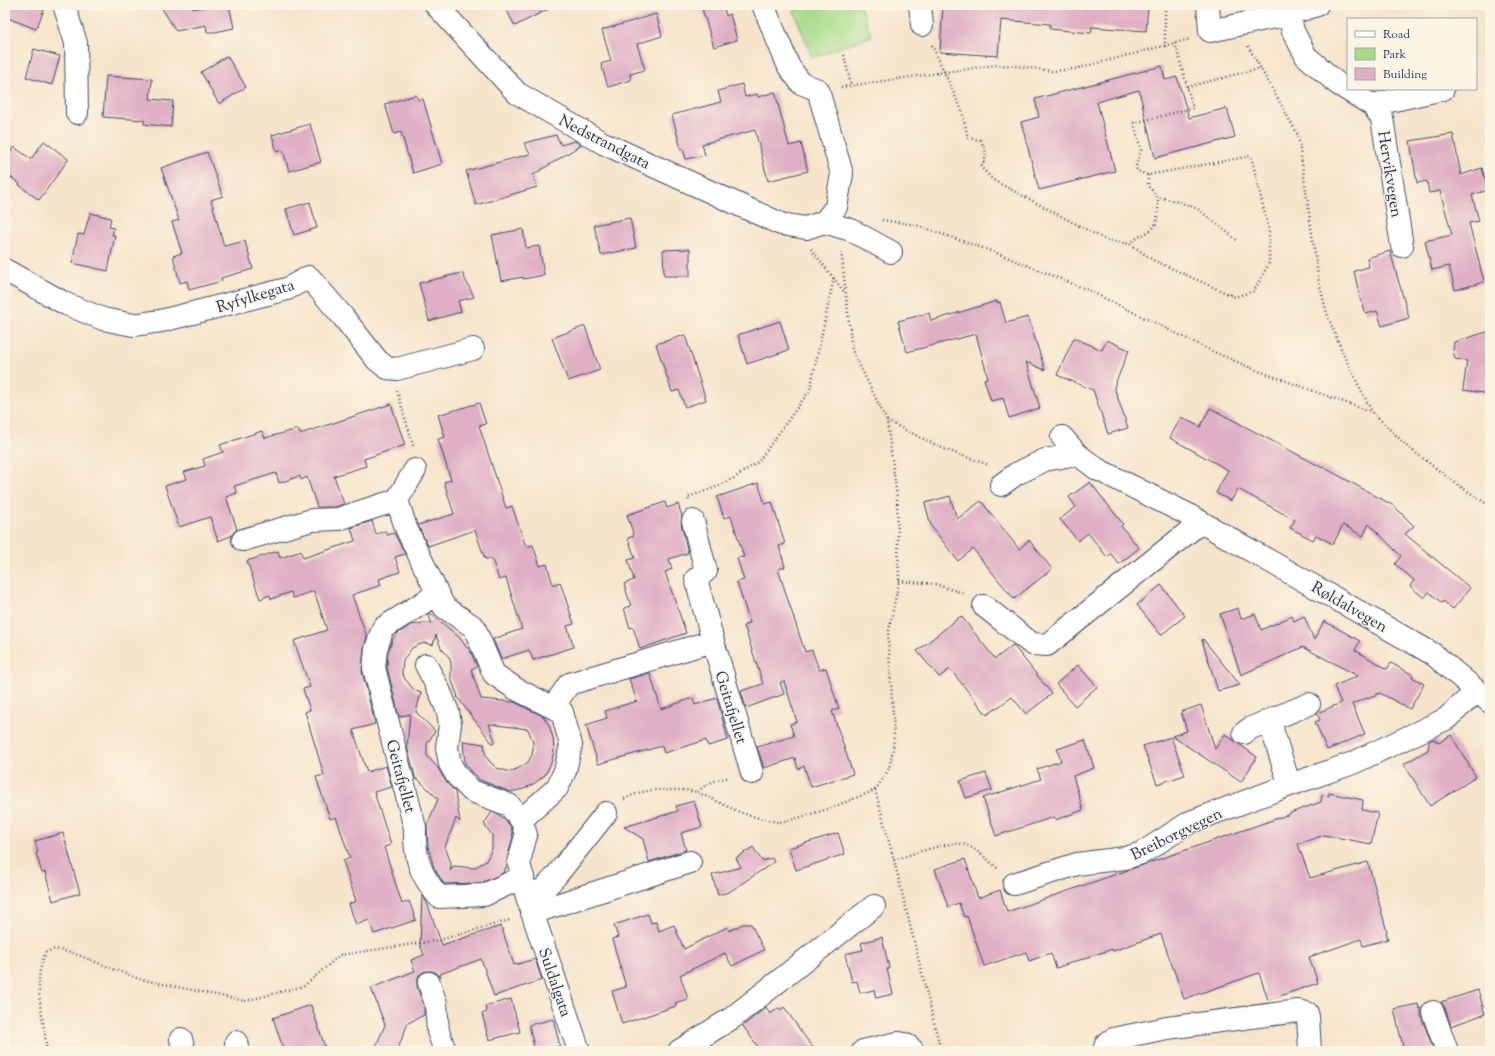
<svg xmlns="http://www.w3.org/2000/svg" width="1495" height="1056" viewBox="0 0 1495 1056" font-family="'Sorts Mill Goudy',serif">
	<style>
		.green { fill: #a7db8b; stroke: #618574 }
		.building { fill: #dfafc4 }
		.lines { fill: none; stroke-linecap: round; stroke-linejoin: round }
		.minor-casing { stroke: #3c4a6e; stroke-width: 24 }
		.path { stroke: #3c4a6e; stroke-width: 2.5; stroke-dasharray: 1 3; stroke-linecap: butt }
		.minor { stroke: #fff; stroke-width: 22 }
		.labels { text-anchor: middle; stroke-width: 3; stroke-linejoin: round; paint-order: stroke }
		.street-label { font-size: 16px; fill: #1b2f5e; stroke: #fcf5e5 }
	</style>
	<rect width="100%" height="100%" fill="#fcf5e5"/>
	<filter id="ink" filterUnits="userSpaceOnUse"><feTurbulence type="fractalNoise" baseFrequency=".025" numOctaves="2"/><feDisplacementMap in="SourceGraphic" scale="8" xChannelSelector="R" yChannelSelector="G"/><feConvolveMatrix kernelMatrix="1 2 1 2 8 2 1 2 1" color-interpolation-filters="sRGB"/></filter>
	<filter id="wash" filterUnits="userSpaceOnUse"><feTurbulence type="fractalNoise" baseFrequency=".012" numOctaves="4" result="noise"/><feDisplacementMap in="SourceGraphic" scale="16" xChannelSelector="R" yChannelSelector="G"/><feGaussianBlur stdDeviation="0.9" result="paint"/><feColorMatrix in="noise" values="0 0 0 0 0 0 0 0 0 0 0 0 0 0 0 0 0 1.4 0 .05"/><feComposite in="paint" operator="in"/></filter>
	<g filter="url(#wash)">
		<rect width="100%" height="100%" fill="#f6e4ca"/>
		<!-- green -->
		<path class="green" d="M809,5H860L872,36L812,58L794,11Z"/>
		<g id="blocks">
			<!-- building -->
			<path class="building" d="M5,5H46L36,29L5,17Z
				M160,5H192L193,9L215,5H229L234,28L215,32H207L206,25L176,31Z
				M504,5H556L515,26Z
				M701,5H723L726,16L730,14L737,40L714,47Z
				M943,5H1148L1146,31L1092,27L1091,33L1050,29V24L1001,20L998,56L940,52Z
				M656,14L662,36L637,44L645,70L630,74L631,80L608,87L601,64L611,61L602,30Z
				M34,49L60,56L52,85L26,77Z
				M227,56L246,87L219,104L201,72Z
				M1162,66L1165,80L1177,77L1189,118L1227,108L1235,137L1155,158L1139,90L1097,102L1115,171L1039,190L1021,122L1039,117L1035,99Z
				M106,76L152,79L150,99L173,101L171,127L144,124V120L103,117Z
				M742,84L745,97L757,94L758,97L775,92L789,146L801,143L808,171L768,181L755,130L702,144L705,155L686,159L683,149H681L672,115L721,102L718,91Z
				M416,95L418,100L423,99L442,164L413,173L401,132L394,134L385,104Z
				M310,124L321,162L289,171L283,150L277,152L272,135Z
				M1453,134L1461,175L1482,168L1488,190L1472,195L1479,221L1469,223L1484,282L1455,290L1449,266L1432,270L1425,241L1452,235L1440,191L1429,193L1427,181L1417,183L1410,141Z
				M556,135L561,145L575,141L581,145L533,175L537,187L476,205L466,171L530,154L524,143Z
				M44,141L68,159V160L39,200L19,185L20,184L5,173V160L14,147L31,159Z
				M207,152L223,196L211,200L224,246L245,241L253,269L221,278L222,281L189,290L187,281L180,283L173,256L182,253L172,222L179,220L161,168Z
				M310,202L317,228L294,235L286,209Z
				M90,213L111,218L109,227L114,228L112,235H115L108,271L72,263L78,234L84,235Z
				M630,218L636,248L601,255L594,225Z
				M523,229L526,248L539,246L544,275L523,279V277L501,281L492,235Z
				M690,249V276H664L663,250Z
				M1390,251L1409,318L1382,326L1377,311L1366,314L1362,302H1361L1354,271L1369,267L1367,258Z
				M462,273L474,297L458,301L461,312L429,321L419,283Z
				M997,301V303L1000,302L1006,323L1028,317L1045,370L1026,362L1040,408L1009,418L1003,398L991,401L984,379L988,378L976,334L907,352L898,321L929,313L931,321Z
				M780,321L789,350L747,364L738,335Z
				M585,326L600,370L568,381L552,338Z
				M1490,331V394L1463,390L1467,361L1455,359L1453,350L1454,342Z
				M685,335L706,400L685,407L679,390L672,392L656,344Z
				M1074,338L1102,350L1107,340L1129,350L1114,387L1128,428L1108,434L1093,390L1057,375Z
				M479,403L486,424L479,426L506,508L512,506L526,547L533,545L540,566L547,564L553,585L560,582L574,624L567,626L574,647L533,660L529,650L501,659L493,639L522,629L506,578L499,580L492,559H485L475,530L428,546L418,525L454,514L444,482L451,480L438,439L445,437L438,415Z
				M391,404L405,445L364,459L366,466L334,476L344,504L336,507H317L307,477L301,480L300,476L279,483L276,473L234,486L237,493L226,497L237,529L234,532L231,536L218,541L210,517L179,527L165,486L187,479L184,472L205,466L203,459L223,452L220,445L262,431L265,438L298,429L300,434Z
				M1210,408L1323,468V467L1394,506L1414,526L1405,534L1470,588L1453,609L1443,601L1442,603L1429,592L1424,598L1410,586L1414,580L1395,564L1401,556L1369,524L1363,536L1343,525L1333,544L1316,535L1313,540L1290,528L1295,520L1238,489L1231,501L1216,493L1228,470L1170,438L1181,417L1200,427Z
				M1090,482L1123,524L1121,526L1139,548L1119,564L1111,554L1107,557L1088,533L1078,541L1060,519L1076,507L1069,497Z
				M758,483L765,504L772,502L785,544L779,546L785,567L778,569L798,631L805,652L812,650L819,670L826,668L839,709L832,711L853,774L811,787L804,766L798,769L795,758L764,768L757,747L794,736L790,724L797,722L784,681L780,683L784,694L746,708L741,691L763,684L744,625L750,623L737,582L744,580L737,558L744,557L731,516L724,518L717,497Z
				M950,496L957,519L981,501L1019,549L1029,540L1052,569L1014,599L973,549L958,561L931,526L925,503Z
				M665,502L667,508L678,504L682,516L681,524L688,553L669,559L672,569L665,572L686,633L640,649L633,627L630,628L624,608L631,606L624,584L634,580L628,560L635,558L628,538L634,536L627,515Z
				M372,521L376,534L386,531L387,535L394,533L405,554L395,557L400,572L379,579L381,585L352,595L367,637L364,648L362,671L375,724L353,730L367,772L386,766L392,787L374,792L391,845L384,847L402,904L409,901L416,920L374,934L369,920L356,925L349,904L356,901L343,861L350,858L336,817L330,819L316,777L324,775L305,712L310,710L303,689L310,687L294,641L327,630L314,591L293,598L291,592L271,599L270,595L260,599L247,561L278,551L280,558L301,551L303,558L355,541L351,528Z
				M1161,585L1185,616L1161,635L1137,605Z
				M1238,608L1241,619L1255,614L1261,630L1292,616L1294,621L1304,616L1314,640L1324,621L1360,641L1355,650L1387,669L1391,663L1413,675L1412,677L1424,684L1410,709L1380,693L1352,704L1365,734L1327,750L1315,722L1320,720L1317,713L1341,703L1334,686L1358,676L1303,647L1241,675L1220,614Z
				M430,613L459,637L467,648H469L477,667L471,669L481,699L514,702L543,716L549,725L553,738L554,751L551,763L545,775L535,783L524,789L510,792L480,780L465,764L463,741L484,744L485,752L487,758L491,763L497,768L510,772L523,766L528,762L532,755L533,749V742L528,729L489,724L495,742L493,744L457,697H458L451,678V663L449,657L441,648L436,635L433,645L425,643L418,645L412,648L403,660L402,673L405,679L414,690L421,693L416,712L435,731L427,744V756L438,768L446,782L455,792L460,822L456,818L445,847L451,863L450,871L453,866L474,868L486,861L492,849V835L484,824L492,812L501,816L511,827L513,837L507,859V866L503,873L481,883L444,884L434,868L428,846L427,825L438,799L418,779L416,780L407,746L410,714L399,717L387,667L388,652L393,639L398,633L411,625L424,623H432L428,614Z
				M961,616L995,659L1013,645L1052,694L1026,714L1012,697L987,715L950,669L939,677L917,651Z
				M1203,639L1240,685L1218,691L1202,640Z
				M1078,665L1097,687L1075,706L1056,684Z
				M650,673L661,709L693,698L695,705L717,698L728,740L708,746L706,740L664,753L662,746L598,764L586,725L607,718L605,711L637,701L629,679Z
				M1201,705L1215,749L1225,734L1257,757L1241,782L1172,736L1187,731L1181,712Z
				M1451,735L1476,777L1430,806L1404,764L1428,750L1429,741L1433,739L1439,743Z
				M1171,737L1185,775L1157,784L1143,746Z
				M1085,740L1094,768L1073,776L1083,810L1055,820L1054,817L996,836L983,798L1041,779L1037,769L1061,761L1057,749Z
				M986,773L992,790L966,798L960,781Z
				M1329,793L1363,800L1362,810L1378,813L1371,844L1324,835L1298,844L1310,878L1368,862L1387,932H1386L1388,939L1363,946L1361,939L1309,957L1318,983L1268,1000L1259,973L1184,999L1161,934L1113,951L1112,949L1056,968L1051,953L1029,961L1026,952L984,966L967,916L964,917L959,903L948,907L935,869L965,859L978,898L1000,890L1007,912L1290,814V813L1321,802L1322,795L1329,796Z
				M694,801L702,827L681,833L686,850L649,862L643,839L624,827L678,811L676,806Z
				M63,833L80,893L53,901L45,872L42,873L36,853L38,852L35,841Z
				M838,833L845,854L796,870L789,848Z
				M753,847L762,861L772,858L774,862L729,892L718,895L712,875L741,867L736,858Z
				M422,895L427,903L442,945L501,926L514,965L535,959L542,980L494,996L481,959L440,974L441,977H440L437,973L432,971H425L419,975L417,981V987L424,1006V1015L408,1023L397,1051H387L376,1046L385,1025L371,988L415,971L411,960L424,955L420,945Z
				M648,914L651,923L656,922L659,931L674,925L684,949L727,927L729,931L743,924H751L764,950L732,966L725,953L680,975L688,999L675,1003L676,1006L622,1024L612,991L626,987L612,939L618,937L614,925Z
				M882,937L889,968L887,969L893,994L876,998L874,990L860,993L857,981L852,982L845,954L863,950L861,943Z
				M1478,990L1485,1014L1451,1026L1445,1008L1441,1002Z
				M511,999L520,1032L489,1040L482,1014L487,1012L485,1006Z
				M1418,1004L1419,1009L1421,1008V1016L1434,1051H1404L1394,1009Z
				M311,1005L325,1047L314,1051H284L273,1018Z
				M766,1007L770,1014L779,1008L781,1010L784,1007L815,1051H761L743,1026Z
				M553,1019L560,1046L535,1051L529,1025Z"/>
		</g>
	</g>
	<g filter="url(#ink)">
		<use href="#blocks" fill-opacity="0" stroke="#3c4a6e" stroke-width="1"/>
		<g class="lines">
			<defs>
				<path id="minor" d="M64,5L76,43L77,113
					M436,5L517,93L603,143L781,224L806,228L824,222L836,207L842,174L818,90L801,83L789,67L763,5
					M920,5L922,25
					M1208,5L1210,31L1289,14L1317,5
					M1289,14L1293,31L1306,56L1338,84L1372,105L1382,118L1402,246
					M1372,105L1443,89
					M824,222L851,230L891,252
					M5,270L66,304L103,319L133,325L161,321L287,289L309,277L344,318L377,360L387,368L397,369L473,349
					M1062,437L1077,454L1097,469L1185,513L1433,654L1490,702
					M415,470L397,500L406,528L444,607L474,627L494,674L516,689L562,712L571,745L565,771L557,788L521,820
					M1001,485L1016,474L1045,460L1077,454
					M693,521L706,571L696,579L713,641
					M243,540L312,520L338,519L397,500
					M437,594L383,628L376,649L374,668L415,828C414,857 420,875 439,897L484,895L523,877
					M984,606L1032,644L1047,645L1201,522
					M426,665L440,692L448,712L450,724L447,748L450,764L457,776L472,791L509,805L522,821L526,835L519,862L527,897L579,1051
					M553,707L569,684L713,641L752,773
					M1269,721C1277,742 1282,764 1290,785
					M1244,733L1251,728L1309,704
					M1014,884L1077,864L1125,858L1142,853L1190,822L1290,785L1353,763L1446,719L1477,691
					M527,897L545,888L556,876L606,813
					M532,913L690,862
					M429,983L436,1004L438,1031L445,1051
					M1433,1012L1447,1051
					M181,1039L184,1051
					M236,1042L238,1051
					M679,1051L732,1018L874,906
					M863,1051L898,1043C905,1044 909,1045 913,1051
					M1104,1051L1106,1044L1113,1039L1167,1028L1298,1011L1307,1013L1308,1017L1310,1051"/>
			</defs>
			<!-- minor casing -->
			<use href="#minor" class="minor-casing"/>
			<!-- path -->
			<path class="path" d="M932,45L962,111L968,138L980,140C987,151 988,156 981,167L993,180L1106,240L1130,244L1153,260L1235,297L1254,291L1269,263V231L1251,156L1148,175L1137,171L1136,166L1141,150L1134,123L1193,108L1175,43
				M1248,46L1298,135L1319,283L1328,317L1345,358L1372,412L1408,447L1455,483L1490,506
				M1165,47V5
				M844,55L851,85
				M841,87L995,65L1017,66L1052,71L1075,69L1190,39
				M1187,87L1261,68
				M1148,175V186L1158,197L1179,202L1198,209L1238,241
				M882,220L916,225L994,252L1088,290L1214,352L1256,370L1371,412
				M1130,244C1136,237 1144,235 1151,230C1160,222 1158,207 1158,197
				M811,249L845,293
				M397,391L414,448
				M887,421L944,449L989,465
				M689,500L688,497L714,488L734,478L758,462L810,390L834,277
				M899,581L935,584L965,594
				M875,790L894,860L941,1051
				M698,792C707,782 717,780 730,777
				M624,799L638,793L652,790H685L697,792L739,812L762,819L778,822L791,820L831,808L875,790L883,779L889,768L893,750L894,732L888,635L899,581L897,497L887,421L852,350L841,250
				M894,860C910,855 952,839 966,845C975,848 991,862 998,869
				M46,1051C47,1044 45,1036 44,1029C40,1003 34,977 46,952L55,949L73,953L139,979L245,1001L304,986L340,955L440,940L510,920"/>
			<!-- minor -->
			<use href="#minor" class="minor"/>
		</g>
	</g>
	<g class="labels">
		<!-- street labels -->
		<g class="street-label">
			<text transform="translate(605 141) rotate(27)" y="6">Nedstrandgata</text>
			<text transform="translate(1391 174) rotate(81)" y="6">Hervikvegen</text>
			<text transform="translate(255 295) rotate(-17)" y="6">Ryfylkegata</text>
			<text transform="translate(1350 606) rotate(30)" y="6">Røldalvegen</text>
			<text transform="translate(732 707) rotate(73)" y="6">Geitafjellet</text>
			<text transform="translate(402 776) rotate(75)" y="6">Geitafjellet</text>
			<text transform="translate(1176 833) rotate(-26)" y="6">Breiborgvegen</text>
			<text transform="translate(556 982) rotate(71)" y="6">Suldalgata</text>
		</g>
	</g>
	<!-- margin -->
	<rect width="1495" height="1056" fill="none" stroke="#fcf5e5" stroke-width="20"/>
	<!-- legend -->
	<rect x="1347" y="18" width="130" height="72" fill="#fcf5e5" stroke="#a2a6af"/>
	<rect x="1355" y="31" width="20" height="6" fill="#ffffff" stroke="#a2a6af"/>
	<text x="1383" y="38" font-size="12" fill="#1b2f5e">Road</text>
	<rect x="1355" y="48" width="20" height="12" fill="#a7db8b" stroke="#a2a6af"/>
	<text x="1383" y="58" font-size="12" fill="#1b2f5e">Park</text>
	<rect x="1355" y="68" width="20" height="12" fill="#dfafc4" stroke="#a2a6af"/>
	<text x="1383" y="78" font-size="12" fill="#1b2f5e">Building</text>
</svg>
